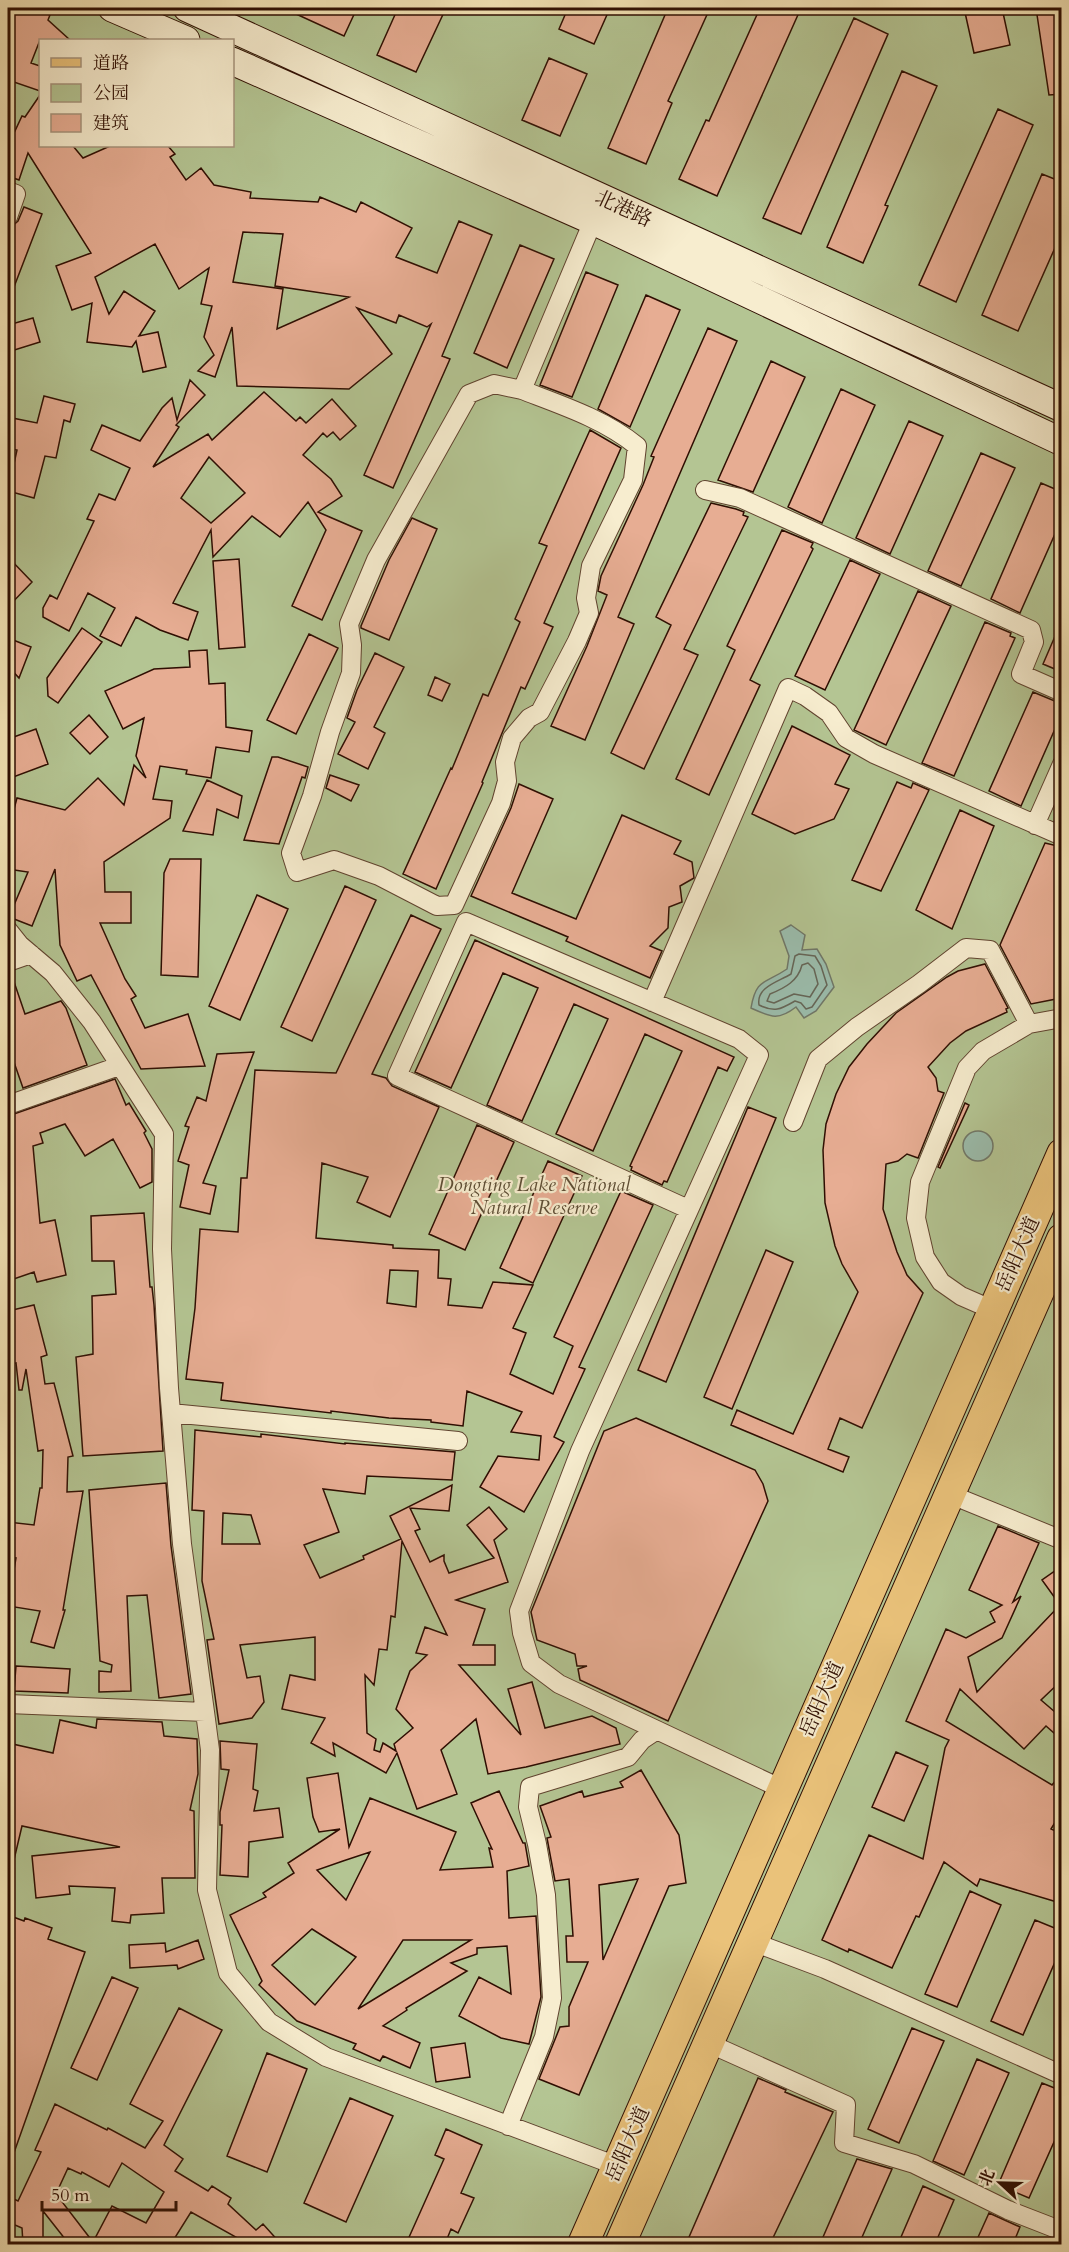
<svg xmlns="http://www.w3.org/2000/svg" width="1069" height="2252" viewBox="0 0 1069 2252" font-family="Cardo,'Noto Serif SC',serif">
	<style>
		.green { fill: #b4c593; stroke: #726a4a; stroke-width: 1.5; fill-rule: evenodd }
		.water { fill: #9bbeae; stroke: #707869; stroke-width: 1.5 }
		.lines { fill: none; stroke-linecap: round; stroke-linejoin: round }
		.shore { stroke: #656658; stroke-width: 1.5 }
		.building { fill: #e7ad93; stroke: #2f0e02; stroke-width: 1.5; fill-rule: evenodd }
		.street-casing { stroke: #60432f; stroke-width: 20 }
		.secondary-casing { stroke: #2f0e02; stroke-width: 29 }
		.primary-casing { stroke: #2f0e02; stroke-width: 32 }
		.street { stroke: #f7edcf; stroke-width: 18 }
		.secondary { stroke: #f7edcf; stroke-width: 27 }
		.primary { stroke: #eac27a; stroke-width: 30 }
		.labels { text-anchor: middle; stroke-width: 4.5; stroke-linejoin: round; paint-order: stroke }
		.street-label { font-size: 20px; fill: #2f0e02; stroke: #f7edcf }
		.park-label { font-size: 20px; font-style: italic; fill: #5e4e35; stroke: #f7edcf }
	</style>
	<rect width="100%" height="100%" fill="#f3e3b5"/>
	<filter id="stains"><feTurbulence type="fractalNoise" baseFrequency=".00333" numOctaves="4"/><feColorMatrix values="0 0 0 0 .2 0 0 0 0 .09 0 0 0 0 .02 0 0 0 .5 -.17"/></filter>
	<radialGradient id="worn" r=".72"><stop offset=".6" stop-color="#630" stop-opacity="0"/><stop offset="1" stop-color="#630" stop-opacity=".3"/></radialGradient>
	<!-- green -->
	<path class="green" d="M8,8H1061V2244H8ZM40,40H232V146H40Z"/>
	<!-- water -->
	<path class="water" d="M791,925L805,935L802,950L817,949L826,964L834,987L816,1011L804,1018L796,1007C778,1021 771,1017 751,1008C756,978 765,984 787,969L789,956L780,931Z
		M963 1146a15 15 0 1 1 30 0a15 15 0 1 1-30 0Z"/>
	<g class="lines">
		<!-- shore -->
		<path class="shore" d="M799,954L815,956L821,966L827,985L812,1007L806,1009L801,1003L795,1001C781,1009 775,1013 759,1005C756,987 778,982 791,974L795,956Z
			M808,963L814,969L818,984L810,997L794,994L774,1003L767,1001L770,994C785,988 798,981 802,965Z"/>
	</g>
	<!-- building -->
	<path class="building" d="M8,8H31L50,15L48,20L70,40H40L31,63L40,66V91L8,80Z
		M283,8H357L344,36Z
		M398,8H446L416,72L377,55Z
		M568,8H610L594,44L559,29Z
		M668,8H710L668,101L672,103L646,164L608,148Z
		M760,8H801L717,196L679,179L706,120L709,121Z
		M964,8H1002L1010,45L974,53Z
		M1036,8H1062V94L1049,95Z
		M854,18L888,34L801,234L763,218Z
		M549,58L587,74L560,136L522,120Z
		M902,71L937,86L885,205L888,206L863,263L827,247Z
		M40,95V146H73L83,158L110,146H168L175,154L170,157L186,180L201,168L214,185L251,192L250,198L318,202L320,197L356,212L361,202L412,228L396,257L437,273L459,221L492,235L442,356L450,359L393,488L364,475L431,324L427,327L399,315L396,323L357,308L392,354L349,389L237,386L232,327L215,377L198,371L214,355L204,337L212,306L201,304L209,268L179,289L155,244L95,277L109,314L124,291L155,311L139,336L158,332L166,367L143,372L136,341L132,347L87,342L92,303L72,310L56,266L91,253L28,153L19,180L8,176V146L22,116L25,117ZM243,232L283,234L275,286L349,297L277,329L283,289L233,282Z
		M998,109L1033,125L956,302L919,285Z
		M1042,174L1062,182V232L1018,331L982,315Z
		M24,207L42,214L9,300L8,234L10,228L18,221Z
		M520,245L554,259L507,368L474,353Z
		M586,272L618,285L572,397L540,385Z
		M646,295L680,310L630,427L598,409Z
		M33,318L40,342L8,352V325Z
		M708,328L737,341L618,617L634,624L585,740L551,726L587,646L607,595L598,591L601,576L643,485L654,457L651,456Z
		M771,361L805,377L753,492L718,480Z
		M190,380L205,395L176,425L179,427L153,467L208,434L212,440L264,392L296,421L300,417L306,423L332,399L356,426L340,440L333,432L327,437L323,433L303,455L331,479L342,496L318,512L362,531L322,620L292,606L326,530L308,502L280,537L252,516L213,557L211,530L173,603L198,612L188,640L160,630L136,617L121,646L100,636L115,608L88,593L69,631L43,617V608L50,595L57,599L94,521L87,519L99,494L115,500L130,468L91,450L102,425L140,441L162,408L172,398L177,420ZM209,457L245,493L211,523L181,498Z
		M841,389L875,405L822,523L788,507Z
		M44,396L75,404L70,422L64,420L56,458L45,456L34,498L8,491L17,450L8,448V439L12,418L37,423Z
		M909,421L943,436L890,554L856,538Z
		M590,430L621,448L544,623L553,627L525,689L521,687L482,782L483,783L436,889L403,874L451,768L452,769L483,694L488,696L520,622L515,619L547,546L539,543Z
		M981,453L1015,468L961,586L928,571Z
		M1041,483L1062,492V518L1020,613L991,599Z
		M711,503L736,509L744,512L743,515L748,517L684,649L698,655L644,769L611,753L671,625L656,617Z
		M412,518L437,529L389,640L361,628V626L389,560Z
		M782,530L813,543L811,547L813,549L750,680L760,685L709,795L676,779L735,650L727,646Z
		M8,557L32,582L8,607Z
		M239,559L245,647L219,649L213,561Z
		M850,560L880,574L825,690L795,676Z
		M918,591L951,606L886,745L854,730Z
		M1062,620V672L1043,664Z
		M985,622L1011,633L1010,636L1015,638L954,776L922,763Z
		M82,628L102,642L58,703L48,696L47,678Z
		M309,634L338,648L296,734L267,720Z
		M8,638L31,647L19,678L8,666Z
		M207,650L209,684L225,683L226,727L252,731L249,752L216,747L211,778L186,774L187,770L160,766L153,799L172,801L170,818L104,862L105,892H131V923H100L125,979L136,996L131,999L145,1028L188,1014L205,1066L141,1069L91,975L77,981L60,945L55,869L32,926L9,917L28,872L8,869V812L13,813L17,798L65,810L98,778L124,805L134,765L146,778L136,756L144,718L123,729L105,691L154,669L190,667L189,651Z
		M375,653L404,667L374,727L385,733L368,769L338,754L355,722L347,718L357,690Z
		M435,677L450,684L442,701L428,695Z
		M1033,692L1062,704V713L1021,806L989,791Z
		M89,715L108,737L90,754L70,733Z
		M792,726L850,755L835,784L849,789L834,819L795,834L752,814Z
		M36,729L48,764L8,779V739Z
		M272,757H278L308,767L305,778L302,777L279,844L244,840Z
		M330,775L359,785L351,801L326,788Z
		M207,780L242,796L238,818L217,809L213,835L183,831Z
		M897,782L911,788L913,783L929,790L881,891L852,880Z
		M519,784L553,799L512,893L576,919L622,815L681,841L674,854L692,862L694,878L680,886L682,902L669,907L668,928L650,946L662,951L650,978L566,941L568,937L471,896L511,808Z
		M960,810L994,826L952,929L916,910Z
		M1045,843L1062,847V987L1056,999L1031,1004L1000,945Z
		M170,859H201L198,977L161,975L164,873Z
		M345,886L376,900L312,1041L281,1027Z
		M257,895L288,909L240,1020L209,1006Z
		M411,915L441,929L372,1074L386,1078L392,1086L439,1107L390,1217L357,1202L368,1177L322,1163L316,1238L393,1245V1248L439,1250L438,1278L451,1279L448,1305L482,1308L493,1282L533,1285L513,1328L526,1333L510,1374L553,1394L573,1346L554,1337L621,1191L653,1205L579,1367L585,1369L554,1437L564,1442L524,1512L480,1487L498,1456L539,1460L541,1436L511,1432L522,1412L467,1391L463,1426L431,1422V1420L389,1418L331,1411V1413L221,1400L223,1383L186,1379L195,1308L200,1229L238,1232L241,1178H247L255,1070L336,1073ZM390,1270L418,1271L416,1307L387,1303Z
		M475,940L734,1057L727,1071L718,1067L667,1182L664,1181L662,1185L631,1170L632,1167L630,1166L682,1051L645,1034L593,1151L556,1134L608,1019L574,1004L522,1121L487,1105L538,988L503,973L451,1088L415,1072Z
		M985,964L1008,1008L1006,1009L1007,1012L966,1031L950,1043L928,1067L936,1078L938,1091L944,1093L918,1158L907,1154L898,1161L886,1164L883,1209L897,1252L907,1275L923,1293L862,1428L840,1418L828,1449L849,1457L843,1472L731,1425L737,1410L793,1434L858,1292L842,1264L835,1246L825,1203L823,1150L826,1124L836,1094L849,1067L867,1044L896,1013L947,977L958,971Z
		M8,973H11L25,1014L61,1001L66,1008L87,1065L23,1088L8,1045Z
		M254,1052L203,1183L216,1186L210,1214L180,1207L189,1165L178,1161L189,1127L185,1126L197,1097L206,1101L217,1054Z
		M115,1079L126,1105L129,1103L146,1131L144,1133L152,1149V1182L140,1188L113,1139L85,1156L65,1124L40,1133L43,1143L33,1146L40,1223L55,1220L66,1275L37,1282L34,1272L8,1281V1116Z
		M965,1103L969,1105L940,1168L938,1167Z
		M748,1107L776,1118L666,1382L638,1370Z
		M477,1125L514,1142L465,1250L429,1234Z
		M548,1161L582,1176L533,1283L500,1268Z
		M144,1213L150,1287H152L154,1305L163,1451L83,1456L76,1357L93,1354L92,1296L116,1294L114,1261H92L91,1216Z
		M766,1250L793,1262L732,1409L704,1397Z
		M34,1305L47,1355L41,1357L45,1384L54,1383L73,1456L68,1457L67,1492L83,1491L63,1610H65L54,1648L31,1642L40,1611L8,1606L16,1558L8,1557V1522L34,1525L40,1488H42L43,1450L38,1451L26,1369L22,1390H19L16,1363L12,1364L8,1347V1311Z
		M636,1418L755,1470L763,1484L768,1501L668,1721L580,1680L578,1669L587,1666H577L575,1654L537,1640L531,1612L604,1431Z
		M195,1430L261,1437V1434L345,1444V1443L455,1452L452,1480L367,1476L365,1494L323,1489L339,1532L304,1545L320,1578L364,1559L363,1556L401,1539L390,1516L452,1485L449,1511L410,1508L420,1529L415,1531L430,1562L444,1555V1561L449,1573L494,1558L467,1525L489,1507L507,1529L494,1540L508,1582L456,1600L485,1609L473,1645H495V1665H459L521,1735L508,1689L532,1682L545,1728L592,1716L616,1728L620,1744L526,1767L488,1774L476,1719L441,1750L457,1794L417,1809L397,1753L386,1773L333,1743L335,1756L311,1743L325,1718L282,1709L290,1675L315,1680V1637L240,1645L247,1678L260,1676L264,1702L252,1718L219,1724L207,1640L214,1639L202,1581L204,1511L192,1510ZM223,1513L251,1515L260,1544H222ZM402,1541L447,1635L425,1627L416,1653L427,1655L410,1671L396,1709L413,1728L394,1744L396,1751L383,1743L380,1752L374,1750L376,1739L367,1733L365,1675L374,1685L379,1649L387,1650L391,1616L395,1617Z
		M166,1483L171,1546L191,1694L159,1698L147,1595L127,1596L131,1691L99,1692V1671L111,1672L112,1665L100,1661L89,1490Z
		M998,1526L1039,1543L1013,1602L1021,1596L1002,1638L968,1657L977,1692L1060,1605L1042,1580L1062,1566V1680L1041,1700L1062,1718V1740L1046,1726L1024,1749L960,1689L946,1721L1052,1785L1062,1773V1811L1051,1829L1062,1834V1886L1057,1902L980,1879L977,1886L944,1862L919,1917L916,1916L892,1968L849,1949L848,1952L822,1940L869,1835L923,1859L945,1748L949,1740L906,1721L946,1629L966,1638L995,1622L990,1612L1002,1605L969,1590Z
		M16,1666L70,1669L68,1693L14,1691Z
		M97,1719L162,1722L164,1736L197,1739L198,1774L190,1810L194,1811L195,1878H162L164,1913L131,1915L130,1923L112,1921L115,1888L69,1886L70,1894L36,1898L32,1856L120,1847L22,1826L13,1864H8V1743L53,1753L60,1720L96,1728Z
		M220,1741L257,1744L253,1789L258,1791L254,1811L279,1808L283,1837L249,1842L248,1877L220,1875L222,1825H220V1812L229,1770L221,1769Z
		M896,1752L928,1766L904,1821L872,1807Z
		M641,1770L679,1835L686,1883L669,1886L579,2095L539,2079L560,2027L569,2026V2007L588,1962H567L566,1936H573L569,1879L555,1881L547,1838L551,1837L540,1806L582,1791L584,1797L623,1787L620,1782ZM638,1879L603,1960L599,1885Z
		M338,1773L349,1847L370,1798L456,1832L440,1870L493,1867L489,1848L492,1849L471,1803L499,1791L523,1843H525L529,1866L507,1871L509,1918L536,1916L541,1997L529,2044L501,2038L459,2016L479,1977L511,1994L507,1946L477,1948V1954L451,1963L467,1971L406,2008L407,2010L383,2026L420,2043L410,2068L383,2056L380,2061L353,2049L356,2044L297,2021L259,1985L262,1981L230,1915L266,1897L263,1893L294,1873L288,1863L340,1829L319,1832L313,1817L307,1778ZM370,1852L346,1900L317,1870L343,1861ZM312,1929L356,1957L315,2005L272,1965ZM403,1940H471L358,2009Z
		M970,1891L1001,1905L957,2007L925,1994Z
		M8,1915L24,1921L25,1918L52,1928L48,1939L85,1952L10,2164H8Z
		M1035,1920L1062,1931V1946L1023,2035L991,2021Z
		M198,1940L204,1959L178,1969L177,1965L130,1968L129,1945L165,1943L166,1952Z
		M112,1977L138,1988L97,2080L71,2068Z
		M179,2008L222,2030L164,2145L183,2159L175,2171L208,2191L212,2186L231,2198L228,2204L256,2230L263,2224L281,2244H239L243,2241L191,2212L171,2244H69L43,2211V2244H23L22,2228L8,2222V2208L12,2198L18,2201L41,2152L35,2150L55,2104L107,2130L108,2128L145,2148L163,2121L130,2104ZM122,2163L164,2192L146,2223L112,2206L93,2242L56,2194L68,2168L81,2174L82,2172L109,2187Z
		M912,2028L944,2041L899,2143L868,2129Z
		M465,2043L470,2077L436,2082L431,2048Z
		M267,2053L307,2069L267,2172L227,2156Z
		M977,2059L1009,2073L964,2175L933,2161Z
		M758,2078L786,2090L785,2092L833,2112L770,2244H686Z
		M1042,2083L1062,2091V2124L1029,2198L998,2185Z
		M350,2098L393,2116L346,2222L304,2203Z
		M446,2129L482,2145L461,2193L474,2198L458,2233L451,2229L445,2244H406L444,2159L435,2155Z
		M857,2159L892,2169L859,2244H820Z
		M923,2186L954,2200L935,2244H898Z
		M989,2213L1020,2227L1013,2244H975Z"/>
	<g class="lines">
		<defs>
			<path id="street" d="M8,191L16,194L8,217
				M522,390C561,405 604,419 637,446L633,480L591,566L586,598L589,613L577,641L540,712L529,718L512,738L505,762L507,781L501,803L454,905L437,906L379,876L334,860L297,872L291,853L312,796L330,732L351,673L352,645L349,624L376,560L469,394L494,384L522,390L593,221
				M705,490L740,498L1031,630L1034,642L1021,674L1062,692
				M1035,825L1062,764
				M8,930L20,945L53,973L92,1022L164,1134L162,1249L169,1388L182,1544L205,1712L8,1704
				M8,962L31,954
				M652,1002L788,688L805,696L829,713L846,738L874,754L1062,836
				M8,1105L119,1066
				M793,1122L818,1059L857,1027L919,984L966,948L990,950L1029,1024L1062,1018
				M688,1209L397,1076L466,922L739,1039L759,1055L580,1451L519,1611L522,1633L531,1663L559,1684L782,1789
				M993,1310L961,1296L941,1282L925,1257L916,1218L920,1182L967,1068L983,1051L1029,1024
				M171,1413L458,1441
				M949,1494L1062,1540
				M205,1712L210,1750L207,1890L228,1973L269,2022L326,2057L617,2166
				M753,1942L825,1969L1062,2075
				M708,2043L846,2105L844,2143L914,2164L1008,2210L1062,2231
				M508,2126L544,2037L552,1998L546,1895L537,1844L528,1807L530,1787L628,1757L642,1740L657,1730"/>
			<path id="secondary" d="M112,8L186,40
				M187,8L1062,408
				M232,61L593,221L1062,442"/>
			<path id="primary" d="M583,2244L1062,1154
				M620,2244L1062,1239"/>
		</defs>
		<!-- street casing -->
		<use href="#street" class="street-casing"/>
		<!-- secondary casing -->
		<use href="#secondary" class="secondary-casing"/>
		<!-- primary casing -->
		<use href="#primary" class="primary-casing"/>
		<!-- street -->
		<use href="#street" class="street"/>
		<!-- secondary -->
		<use href="#secondary" class="secondary"/>
		<!-- primary -->
		<use href="#primary" class="primary"/>
	</g>
	<g class="labels">
		<!-- street labels -->
		<g class="street-label">
			<text transform="translate(624 208) rotate(25)" y="7">北港路</text>
			<text transform="translate(1017 1254) rotate(-66)" y="7">岳阳大道</text>
			<text transform="translate(821 1699) rotate(-66)" y="7">岳阳大道</text>
			<text transform="translate(627 2144) rotate(-66)" y="7">岳阳大道</text>
		</g>
		<!-- park labels -->
		<g class="park-label">
			<text x="534" y="1191">Dongting Lake National<tspan x="534" dy="23">Natural Reserve</tspan></text>
		</g>
	</g>
	<!-- margin -->
	<rect width="1069" height="2252" fill="none" stroke="#f3e3b5" stroke-width="30"/>
	<rect x="9" y="9" width="1051" height="2234" fill="none" stroke="#2f0e02" stroke-width="3"/>
	<rect x="15" y="15" width="1039" height="2222" fill="none" stroke="#2f0e02" stroke-width="1.5"/>
	<!-- legend -->
	<rect x="39" y="39" width="195" height="108" fill="#f7edcf" stroke="#a7947d" stroke-width="1.5"/>
	<rect x="51" y="58" width="30" height="9" fill="#eac27a" stroke="#a7947d" stroke-width="1.5"/>
	<text x="93" y="69" font-size="18" fill="#2f0e02">道路</text>
	<rect x="51" y="84" width="30" height="18" fill="#b4c593" stroke="#a7947d" stroke-width="1.5"/>
	<text x="93" y="99" font-size="18" fill="#2f0e02">公园</text>
	<rect x="51" y="114" width="30" height="18" fill="#e7ad93" stroke="#a7947d" stroke-width="1.5"/>
	<text x="93" y="129" font-size="18" fill="#2f0e02">建筑</text>
	<!-- north arrow -->
	<g transform="translate(1000 2183) rotate(292)" stroke="#f7edcf" stroke-width="4.5" paint-order="stroke">
	<path d="M0-4.5L10 22L0 15L-10 22Z" fill="#2f0e02"/>
	<text y="-9" font-size="16" font-weight="bold" text-anchor="middle" fill="#2f0e02">北</text>
	</g>
	<!-- scale -->
	<path d="M42 2201v9h134v-9" fill="none" stroke="#2f0e02" stroke-width="3"/>
	<text x="51" y="2201" font-size="18" fill="#2f0e02" stroke="#f7edcf" stroke-width="4.5" paint-order="stroke">50 m</text>
	<rect width="100%" height="100%" filter="url(#stains)"/>
	<rect width="100%" height="100%" fill="url(#worn)"/>
</svg>
